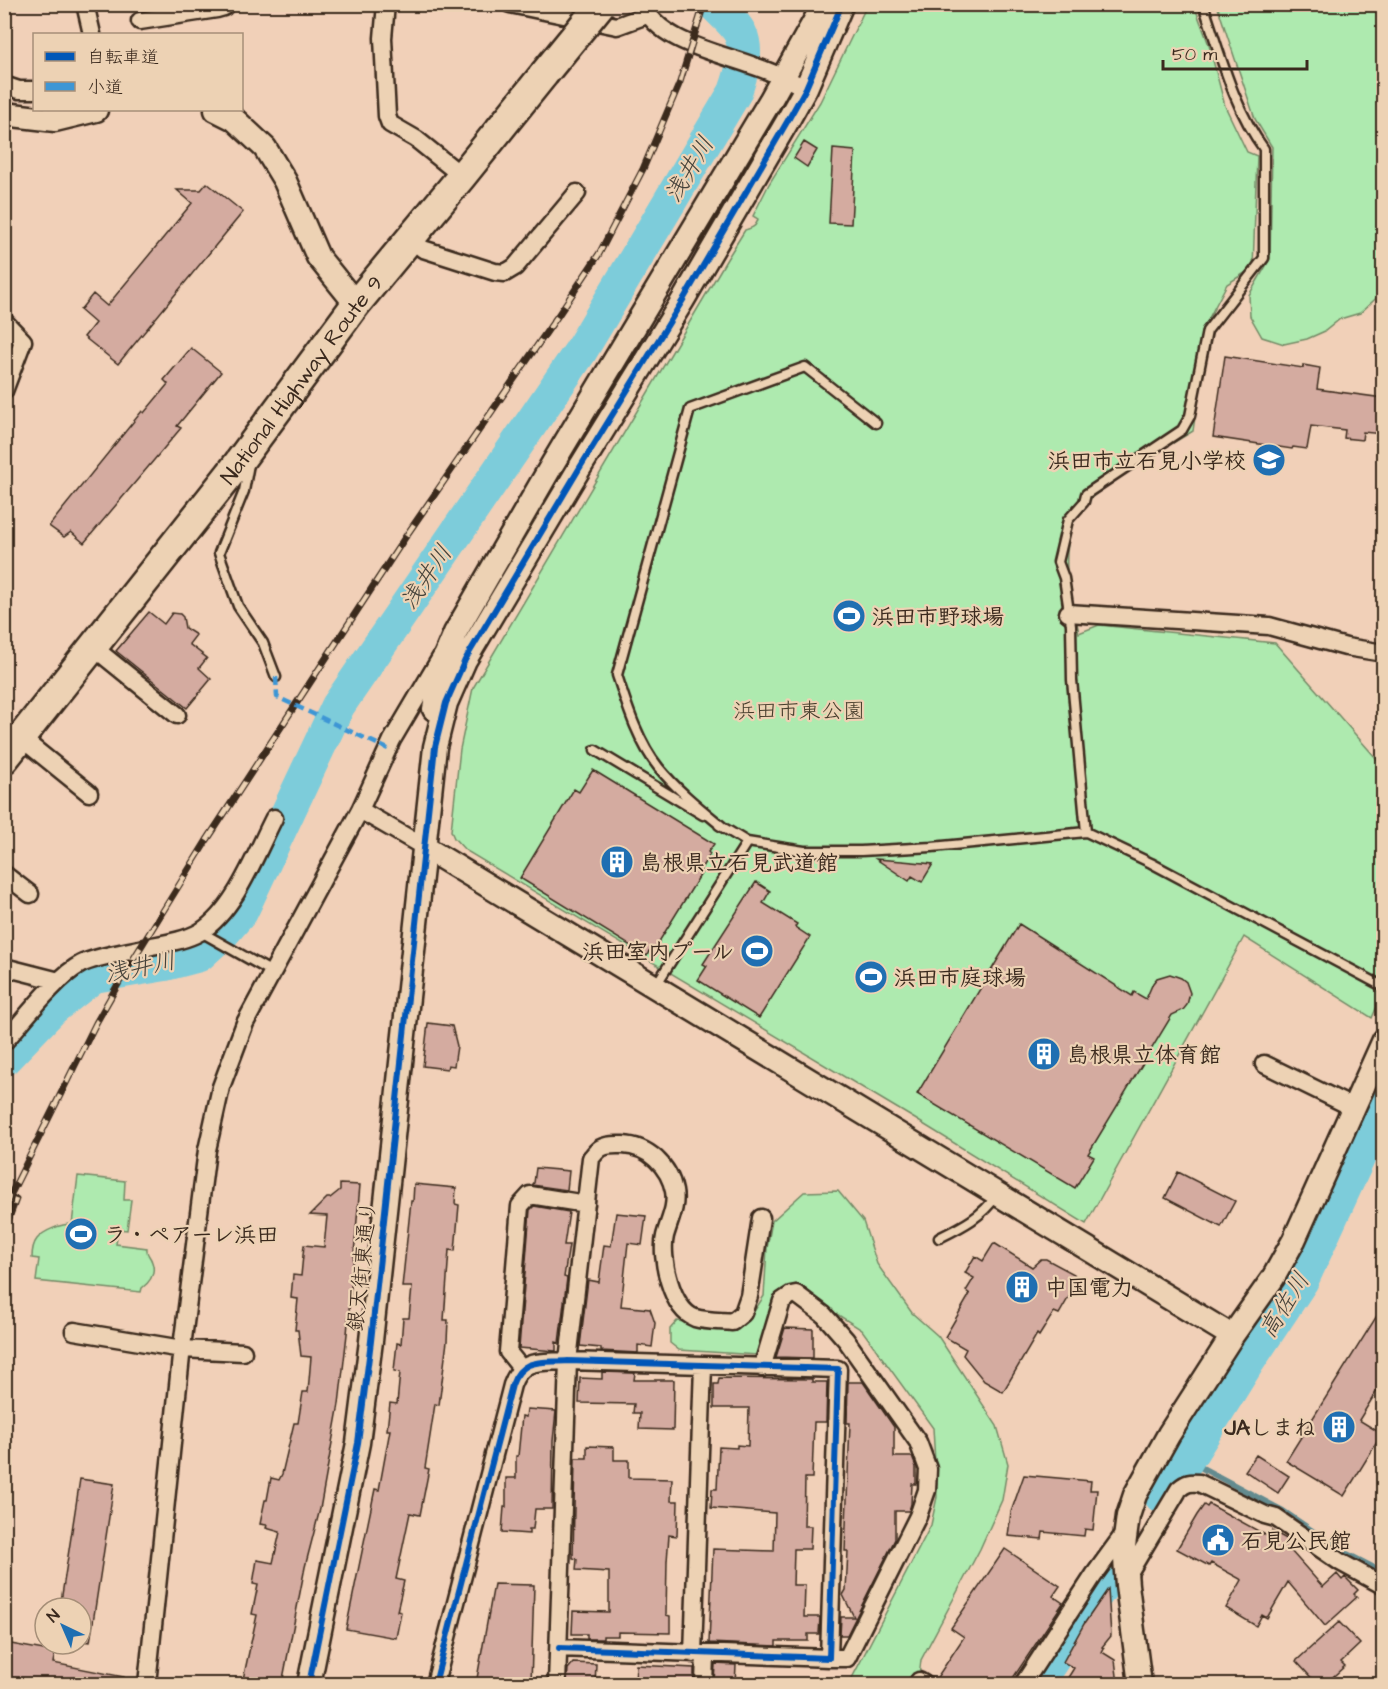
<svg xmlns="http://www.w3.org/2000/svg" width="1388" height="1689" viewBox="0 0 1388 1689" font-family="'Architects Daughter','Klee One',sans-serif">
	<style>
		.green { fill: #aeeaaf; stroke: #748a66; stroke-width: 1.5 }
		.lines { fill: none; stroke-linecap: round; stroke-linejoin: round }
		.stream { stroke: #638b8f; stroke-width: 6 }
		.river { stroke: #7dccda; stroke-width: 34 }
		.building { fill: #d4aba0; stroke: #3b2a1e; stroke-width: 1.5 }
		.lane-casing { stroke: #3b2a1e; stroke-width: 13 }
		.street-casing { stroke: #3b2a1e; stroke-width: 21 }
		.secondary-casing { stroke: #3b2a1e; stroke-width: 27 }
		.highway-casing { stroke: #3b2a1e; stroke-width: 33 }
		.lane { stroke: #edd2b4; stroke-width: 8 }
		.street { stroke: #edd2b4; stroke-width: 16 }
		.secondary { stroke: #edd2b4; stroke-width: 22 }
		.highway { stroke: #edd2b4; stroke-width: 28 }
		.rail-casing { stroke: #3b2a1e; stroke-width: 7 }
		.rail { stroke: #edd2b4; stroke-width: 4.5; stroke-dasharray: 14; stroke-linecap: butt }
		.highway-bridge-casing { stroke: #3b2a1e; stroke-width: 33; stroke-linecap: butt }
		.highway-bridge { stroke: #edd2b4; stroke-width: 28 }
		.quiet { stroke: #3e96d5; stroke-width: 4.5; stroke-dasharray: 9 4.5; stroke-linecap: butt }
		.cycleway-casing { stroke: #edd2b4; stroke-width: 10 }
		.cycleway { stroke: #0057b8; stroke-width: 6 }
		.labels { text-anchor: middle; stroke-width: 4.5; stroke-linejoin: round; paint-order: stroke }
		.street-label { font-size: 22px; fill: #3b2a1e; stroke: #edd2b4 }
		.poi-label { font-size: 22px; font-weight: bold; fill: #3b2a1e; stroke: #edd2b4; text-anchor: start }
		.park-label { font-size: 22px; fill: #463d2c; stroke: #edd2b4 }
		.water-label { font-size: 24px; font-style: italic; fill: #45423a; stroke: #edd2b4 }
	</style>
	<rect width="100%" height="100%" fill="#f1d0b8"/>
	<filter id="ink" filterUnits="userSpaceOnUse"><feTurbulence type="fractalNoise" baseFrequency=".0167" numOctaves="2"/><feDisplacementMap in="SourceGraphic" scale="12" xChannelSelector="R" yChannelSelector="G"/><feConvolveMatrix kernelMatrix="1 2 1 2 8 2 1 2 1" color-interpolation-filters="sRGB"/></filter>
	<g filter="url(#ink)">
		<!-- green -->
		<path class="green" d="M867,5H1194L1209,45L1225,106L1247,152L1257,156L1253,268L1227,284L1209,318L1193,431C1161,451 1086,488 1073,523C1068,536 1066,555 1067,569C1069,590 1075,612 1079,633L1099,625L1275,643L1383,766L1384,990L1372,1018L1244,937L1086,1224L915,1119L465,850L454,838L451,831L460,749L473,688L727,259L745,230C752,228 756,227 758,219L753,216L769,184L820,102Z
			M1217,5H1383V292L1360,313L1340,319L1325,331L1307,339L1284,344L1262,337L1250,316L1249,295L1270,259L1272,147L1255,119Z
			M78,1176L125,1181L124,1200H131L127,1230L118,1229L116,1244L147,1248C146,1255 150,1255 152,1262C156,1273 150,1282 142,1288L141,1292L36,1281L39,1259L32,1258C32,1251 33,1244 37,1239C44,1230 62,1224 72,1224Z
			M838,1191L863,1221L877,1264L912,1313L938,1336L997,1426L1008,1464L1002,1500L980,1549L921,1660L918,1684H849L931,1525L937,1497L933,1428L862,1330L821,1304L796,1284L782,1289L767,1322L758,1355L679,1350L670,1343V1329L677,1321L737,1328L748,1321L764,1296L767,1248L772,1221L804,1192Z"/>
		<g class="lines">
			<!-- stream -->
			<path class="stream" d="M1187,1460L1283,1511L1345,1553L1384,1573"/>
			<!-- river -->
			<path class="river" d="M4,1059L52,1009L94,976L165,964L199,955L223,933L241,912L338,706L580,352L735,92C741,75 749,51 740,33C735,23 722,13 714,4
				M1161,1496L1187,1460L1249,1360L1302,1280L1384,1102
				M1036,1684L1104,1583"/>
		</g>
		<!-- building -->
		<path class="building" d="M804,142L817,150L807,167L794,158Z
			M833,149L855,151L851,224L829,223Z
			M207,183L243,212L118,364L84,337L95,323L80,310L93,294L107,306L192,203L177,190H201Z
			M191,348L221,372L177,426L181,428L84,543L71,532L64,537L49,526L142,411L144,413L168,384L164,380Z
			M1225,356L1303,368V365L1320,368L1317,389L1383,398V434L1363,432L1362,440L1344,438L1345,430L1311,426L1307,449L1293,447L1292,449L1213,437Z
			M149,612L164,624L172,613L180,614L183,617L185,628L196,635L189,644L207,658L199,668L211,679L187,708L116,651Z
			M593,770L714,844L708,852L710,854L700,870L702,872L652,953L649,951L647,956L520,878L574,789L579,792Z
			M876,859L902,861L933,864L922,882L912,876L909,881Z
			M756,882L770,891L763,903L797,924L795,927L810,937L759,1018L698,980L707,966L703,964Z
			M1019,924L1132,996L1134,992L1146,999L1153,983L1157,978L1170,974L1181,978L1186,982L1190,993L1187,1005L1183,1010L1172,1015L1088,1154L1094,1157L1075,1188L917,1094Z
			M428,1023L452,1026L457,1046L454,1066L448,1065L447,1069L423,1066Z
			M536,1168L569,1171L567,1190L532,1185L534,1183Z
			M1178,1172L1235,1201L1221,1227L1165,1198Z
			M340,1184L360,1185L347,1334L339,1404L320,1509L305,1567L282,1684H242L257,1615L252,1614L258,1585L253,1584L257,1560L273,1563L280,1532L266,1528L267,1525L260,1524L265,1500H267L271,1478L279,1480L282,1474L294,1423H298L303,1392H308L311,1357L301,1356L298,1330H295L298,1299L291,1298L293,1275L301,1276L304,1245L324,1247L327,1216L310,1215L327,1198H330L340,1190Z
			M414,1184L456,1188L455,1204L459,1205L455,1251L449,1250L444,1320H448L447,1341L439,1405L435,1404L425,1468L429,1469L420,1515L410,1513L396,1579L404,1581L397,1611L401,1612L396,1638L346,1629L375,1489L379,1490L390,1430H387L390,1403L397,1404L400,1372L394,1371L397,1343L401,1344L403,1318H409L412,1287H402L411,1201H413Z
			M534,1206L569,1212L564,1245H569L564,1277L567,1278L559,1343L556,1342V1351L519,1348L530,1210Z
			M616,1213L646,1216L642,1245L628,1243L621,1306L650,1309L655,1323L652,1347L638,1345V1353L601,1351V1348L580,1346L588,1280L599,1282L604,1245L611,1246Z
			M994,1243L1032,1267L1041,1259H1046L1074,1274L1078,1281L1059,1314L1054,1312L1039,1336L1037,1334L1003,1392L984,1381L963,1355L966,1349L945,1337L970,1294L966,1291L974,1278L965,1273L975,1256L983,1261Z
			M1383,1306V1381L1359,1420L1382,1434L1344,1496L1286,1461Z
			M785,1328L813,1329V1358L776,1357Z
			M602,1372L635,1373L634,1380H674L673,1430L639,1429L640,1413H633L634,1404L579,1403L580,1378L602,1379Z
			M719,1378L812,1379V1382H827L826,1422H814L812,1478H805L804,1526H811L810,1549H794L793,1585H805L804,1617H820L819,1634H808V1641H776V1646L709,1643L713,1549L774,1551L775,1513L711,1508L712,1489H717L719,1447L737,1448V1445L748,1446L749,1408H714V1384H718Z
			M848,1382H863L894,1427V1457H912L916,1467V1484H912L911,1504L909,1511H895V1539L847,1635H840L841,1617H854L843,1595L846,1590L848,1551H845L850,1423H847Z
			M527,1409L556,1411L553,1441L552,1509H535L533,1529H529V1534L502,1532L504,1507H506V1478H516V1456H518L522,1416L526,1417Z
			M587,1446L614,1447V1460H629V1478L672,1479L671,1501H678L677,1536L669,1535L667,1561L666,1615L670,1616V1633L618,1632V1636H603V1639H587V1634H572L573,1611L609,1612V1572L576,1570L577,1559L573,1558L575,1458H587Z
			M1256,1455L1289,1476L1278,1493L1245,1471Z
			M1024,1475L1091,1481L1090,1490H1097L1093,1530L1085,1529L1084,1536L1043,1532L1042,1539L1008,1536L1011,1512Z
			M80,1479L114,1484L90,1642L81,1641V1608H60Z
			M1209,1504L1269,1537L1272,1531L1294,1543L1290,1550L1323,1587L1337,1574L1342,1580L1345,1577L1358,1590L1354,1594L1357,1597L1325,1626L1288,1582L1267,1618L1262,1615L1256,1626L1226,1608L1242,1580L1211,1563L1209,1566L1177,1549L1197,1515L1204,1505L1207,1507Z
			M1005,1549L1060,1586L1053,1596L1063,1603L1009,1684H934V1682L964,1637L951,1628Z
			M494,1584L534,1585L531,1684H476Z
			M1108,1589L1111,1636L1102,1647L1104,1648L1102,1652L1115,1660L1118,1684H1064L1074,1668L1063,1662L1084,1624Z
			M1339,1622L1360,1644L1341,1662L1345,1666L1325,1684H1317L1296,1661Z
			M11,1644L55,1652L53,1663L124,1677L123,1684H5Z
			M573,1663L596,1664L595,1684H567L568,1669Z
			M715,1664L736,1665L735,1684H714Z
			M636,1665L694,1668V1684H635Z"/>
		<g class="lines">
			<defs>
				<path id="lane" d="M249,464L244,491L219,553L238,606L263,643L276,677
					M595,750L703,815
					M719,825L747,842
					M724,828C701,809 678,791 659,768C638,742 627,706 617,675L690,409L805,367L876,423
					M1086,832L1072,680L1071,625L1064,578L1058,562L1068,520L1084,502L1086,494L1182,430L1190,416L1207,331L1264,258V149C1233,107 1220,53 1203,4
					M201,932L272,972
					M656,985L747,842L804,851H861L932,847L1086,832L1151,863L1384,987
					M939,1238C961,1227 982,1217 996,1196"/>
				<path id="street" d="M85,4L92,34
					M386,4L383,38L387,116L390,124L416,139L462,176
					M510,4L617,26L647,15
					M643,4C657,42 720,53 754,66C772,72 789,80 806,88
					M140,21L217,9L224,7L223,4
					M4,85L19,90H34
					M410,238L423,249L495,272L505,273L515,267L577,193
					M4,321L23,341L4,391
					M1068,613L1269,626L1346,647L1384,653
					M93,647L177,715
					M21,738L89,793
					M360,810L424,847
					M4,874L30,894
					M4,967L59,981
					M4,1042C25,1019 55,978 81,964C96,956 134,951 152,946C168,943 186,940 200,932C235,911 256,853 274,818
					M1264,1064L1354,1108
					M74,1331L182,1349L243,1352
					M521,1368L508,1352L520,1206L530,1195L586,1204
					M762,1368L782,1301L791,1295L796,1294L824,1315L846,1340L918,1442L928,1469L927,1490L918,1516L847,1658H829
					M1127,1576L1179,1489C1186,1483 1190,1482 1199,1483L1265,1515L1276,1518L1340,1562L1384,1586
					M693,1654L703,1366
					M919,1681L924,1684
					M147,1684L182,1347L207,1150L221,1087L245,1023L360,810L392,740L441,657
					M435,1684L512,1385C522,1357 542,1363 568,1361L838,1369L829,1658L559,1648
					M557,1684L568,1361L591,1158C594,1155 597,1150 601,1148C607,1144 617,1145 623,1145C648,1146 669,1166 674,1191C677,1207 669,1221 665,1236C660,1257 671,1309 695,1318C706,1321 720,1321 732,1322L743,1313L749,1296L761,1218
					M704,1684L705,1654
					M1023,1684L1094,1575L1126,1531"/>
				<path id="secondary" d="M216,110L234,119L265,148L285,181L318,257L356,304
					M4,114L55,120L96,110
					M434,709L444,659L455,633L553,463L770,101L824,4
					M424,847L1232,1336
					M309,1684L358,1443L371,1341L435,747L446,703L465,660L579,469L683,300L787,122L806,88L842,4
					M1140,1684L1127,1585L1124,1546L1128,1516L1135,1495L1169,1434L1232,1336L1273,1278L1294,1240L1384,1040"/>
				<g id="highway">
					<path id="s1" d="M4,759L230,474L356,304L462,176L544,74"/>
				</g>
			</defs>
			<!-- lane casing -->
			<use href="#lane" class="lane-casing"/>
			<!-- street casing -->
			<use href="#street" class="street-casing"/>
			<!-- secondary casing -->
			<use href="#secondary" class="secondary-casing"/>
			<!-- highway casing -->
			<use href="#highway" class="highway-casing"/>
			<!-- lane -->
			<use href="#lane" class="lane"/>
			<!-- street -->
			<use href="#street" class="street"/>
			<!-- secondary -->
			<use href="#secondary" class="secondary"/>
			<!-- highway -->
			<use href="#highway" class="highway"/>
			<defs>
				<path id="rail" d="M4,1208L96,1023L121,979L207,840L406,536L559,314L599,254L643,169L680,82L704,4
					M4,1231L16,1199"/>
			</defs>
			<!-- rail casing -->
			<use href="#rail" class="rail-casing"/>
			<!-- rail -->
			<use href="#rail" class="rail"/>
			<defs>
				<path id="highway-bridge" d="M544,74L601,4"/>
			</defs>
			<!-- highway-bridge casing -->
			<use href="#highway-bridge" class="highway-bridge-casing"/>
			<!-- highway-bridge -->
			<use href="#highway-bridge" class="highway-bridge"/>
			<!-- quiet -->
			<path class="quiet" d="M276,677L277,697L388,749"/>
			<defs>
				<path id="cycleway" d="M309,1684L358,1443L371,1341L435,747L446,703L465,660L579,469L683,300L787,122L806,88L842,4
					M435,1684L512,1385C522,1357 542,1363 568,1361L838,1369L829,1658L559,1648"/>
			</defs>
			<!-- cycleway casing -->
			<use href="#cycleway" class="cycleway-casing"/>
			<!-- cycleway -->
			<use href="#cycleway" class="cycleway"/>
		</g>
	</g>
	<!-- icons -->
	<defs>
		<symbol id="school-disc" viewBox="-11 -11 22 22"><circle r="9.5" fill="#1f6fb2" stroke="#edd2b4"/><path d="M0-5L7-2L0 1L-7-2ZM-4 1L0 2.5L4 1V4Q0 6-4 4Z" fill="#fff"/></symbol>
		<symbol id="stadium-disc" viewBox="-11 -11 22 22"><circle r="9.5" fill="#1f6fb2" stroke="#edd2b4"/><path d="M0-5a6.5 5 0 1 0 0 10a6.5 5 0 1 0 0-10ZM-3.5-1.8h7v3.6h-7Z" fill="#fff"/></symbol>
		<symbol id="building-disc" viewBox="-11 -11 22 22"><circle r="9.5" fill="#1f6fb2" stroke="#edd2b4"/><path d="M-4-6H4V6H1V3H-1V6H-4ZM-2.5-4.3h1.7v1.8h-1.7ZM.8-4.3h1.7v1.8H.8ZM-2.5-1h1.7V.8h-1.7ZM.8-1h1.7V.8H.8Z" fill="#fff"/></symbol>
		<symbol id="civic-disc" viewBox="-11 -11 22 22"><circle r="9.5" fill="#1f6fb2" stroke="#edd2b4"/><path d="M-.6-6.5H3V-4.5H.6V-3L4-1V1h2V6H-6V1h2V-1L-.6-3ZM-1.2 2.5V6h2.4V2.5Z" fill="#fff"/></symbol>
	</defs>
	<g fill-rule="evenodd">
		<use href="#school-disc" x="1250" y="441" width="38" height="38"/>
		<use href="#stadium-disc" x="830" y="597" width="38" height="38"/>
		<use href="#building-disc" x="598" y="843" width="38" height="38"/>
		<use href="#stadium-disc" x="738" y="932" width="38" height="38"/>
		<use href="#stadium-disc" x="852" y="958" width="38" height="38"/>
		<use href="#building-disc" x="1025" y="1035" width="38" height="38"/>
		<use href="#stadium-disc" x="62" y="1215" width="38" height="38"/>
		<use href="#building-disc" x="1003" y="1268" width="38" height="38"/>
		<use href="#building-disc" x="1320" y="1408" width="38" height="38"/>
		<use href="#civic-disc" x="1199" y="1521" width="38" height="38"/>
	</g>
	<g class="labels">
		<!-- street labels -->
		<g class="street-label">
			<text dy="8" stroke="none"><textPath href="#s1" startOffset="482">National Highway Route 9</textPath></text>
			<text transform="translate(361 1266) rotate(-84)" y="8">銀天街東通り</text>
		</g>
		<!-- poi labels -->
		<g class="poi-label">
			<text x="1246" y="468" text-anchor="end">浜田市立石見小学校</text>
			<text x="872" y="624">浜田市野球場</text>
			<text x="640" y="870">島根県立石見武道館</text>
			<text x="734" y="959" text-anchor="end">浜田室内プール</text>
			<text x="894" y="985">浜田市庭球場</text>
			<text x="1067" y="1062">島根県立体育館</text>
			<text x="104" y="1242">ラ・ペアーレ浜田</text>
			<text x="1045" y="1295">中国電力</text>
			<text x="1316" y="1435" text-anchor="end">JAしまね</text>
			<text x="1241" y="1548">石見公民館</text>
		</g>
		<!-- park labels -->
		<g class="park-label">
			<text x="799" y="718">浜田市東公園</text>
		</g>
		<!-- water labels -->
		<g class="water-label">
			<text transform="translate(689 169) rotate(-59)" y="8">浅井川</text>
			<text transform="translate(426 577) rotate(-56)" y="8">浅井川</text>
			<text transform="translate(140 967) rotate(-12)" y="8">浅井川</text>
			<text transform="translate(1284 1305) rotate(-58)" y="8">高佐川</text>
		</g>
	</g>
	<!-- margin -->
	<rect width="1388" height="1689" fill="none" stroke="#edd2b4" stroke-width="24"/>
	<rect x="12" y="12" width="1364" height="1665" fill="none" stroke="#3b2a1e" stroke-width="2" filter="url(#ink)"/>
	<!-- legend -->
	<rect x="33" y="33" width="210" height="78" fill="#edd2b4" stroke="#a68f78" stroke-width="1.5"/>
	<rect x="45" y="52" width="30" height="9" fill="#0057b8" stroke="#a68f78" stroke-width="1.5"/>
	<text x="87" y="63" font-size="18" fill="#3b2a1e">自転車道</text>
	<rect x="45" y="82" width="30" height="9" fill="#3e96d5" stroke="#a68f78" stroke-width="1.5"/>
	<text x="87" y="93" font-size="18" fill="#3b2a1e">小道</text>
	<!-- north arrow -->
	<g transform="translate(63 1626) rotate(316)"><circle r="28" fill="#edd2b4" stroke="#a68f78" stroke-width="1.5"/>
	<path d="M0-4.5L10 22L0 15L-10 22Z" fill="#1f6fb2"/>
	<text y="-9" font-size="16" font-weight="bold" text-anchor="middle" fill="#3b2a1e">N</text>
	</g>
	<!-- scale -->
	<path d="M1163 60v9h144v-9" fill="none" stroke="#3b2a1e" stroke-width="3"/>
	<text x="1172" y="60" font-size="18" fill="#3b2a1e" stroke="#edd2b4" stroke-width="4.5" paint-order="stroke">50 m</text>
</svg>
